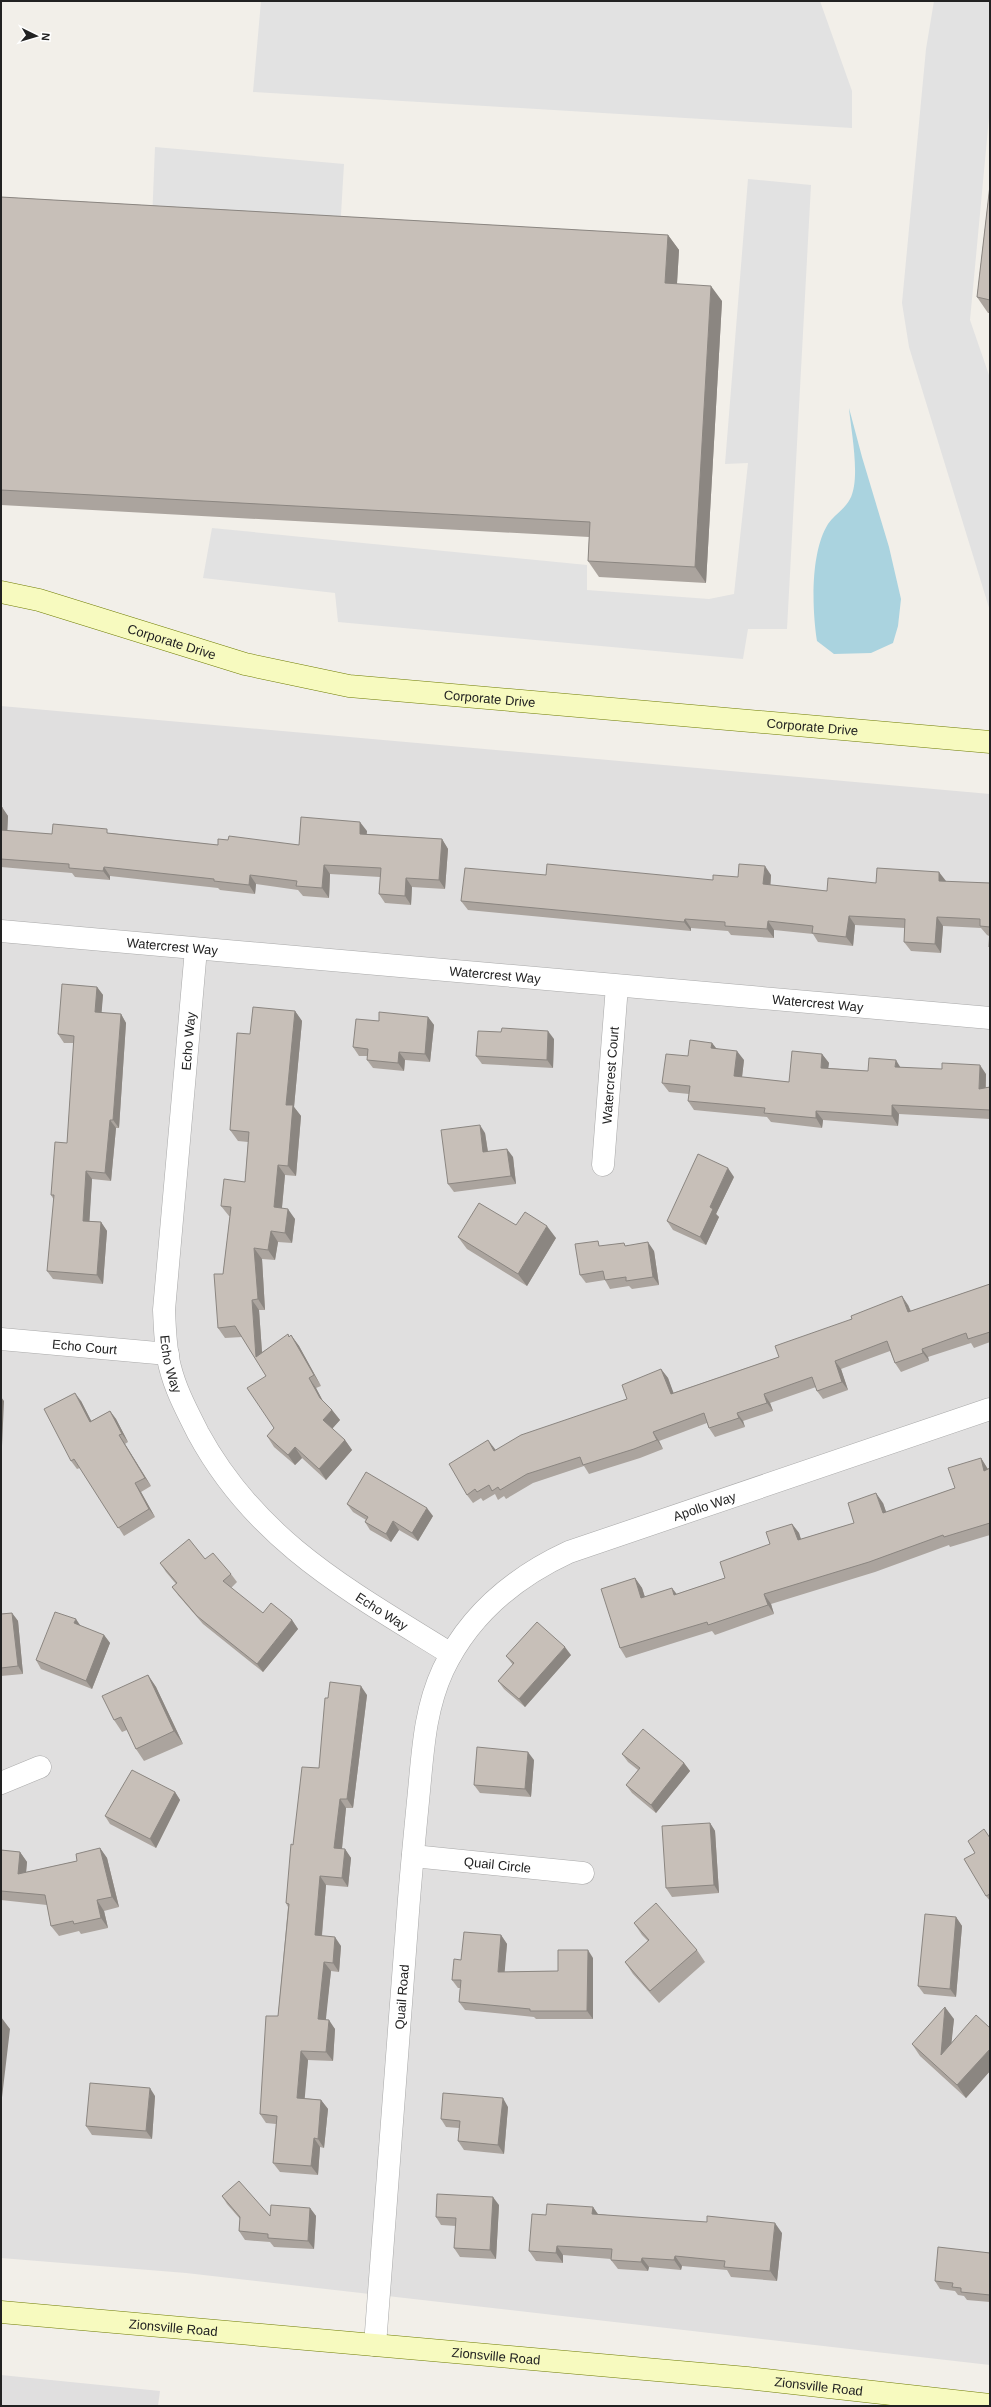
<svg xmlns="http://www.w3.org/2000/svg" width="991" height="2407" viewBox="0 0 991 2407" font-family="Arial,sans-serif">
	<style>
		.residential { fill: #e0dfdf }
		.parking { fill: #e2e2e2 }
		.water { fill: #aad3df }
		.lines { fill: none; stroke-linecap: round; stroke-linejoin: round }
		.street-casing { stroke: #a9a9a9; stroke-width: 23 }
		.secondary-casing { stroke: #707d05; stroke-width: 23 }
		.street { stroke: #fff; stroke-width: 22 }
		.secondary { stroke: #f7fabf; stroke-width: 22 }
		.wall { fill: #aba49e }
		.shaded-wall { fill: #8b8681 }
		.building { fill: #c7bfb8; stroke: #8b8681 }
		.labels { text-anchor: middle; stroke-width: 3; stroke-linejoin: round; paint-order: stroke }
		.street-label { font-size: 13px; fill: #222; stroke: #fff }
	</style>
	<rect width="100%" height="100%" fill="#f2efe9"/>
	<!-- residential -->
	<path class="residential" d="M1,706L990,794V2365L186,2273L1,2258Z
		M1,2375L160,2391L158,2406H1Z"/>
	<!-- parking -->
	<path class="parking" d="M261,1H820L852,91V128L253,92Z
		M934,1H990V107L970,320L990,378V611L909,347L902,303L926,49Z
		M155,147L344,164L340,231L152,221Z
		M748,179L811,185L787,629H748L743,659L338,622L335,593L203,578L212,528L587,565V590L709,599L734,594L748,463L725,464Z"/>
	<!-- water -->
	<path class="water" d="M849,408L862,457L889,547L901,599L898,626L893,643L871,653L834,654L817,641C812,609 810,553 828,524C834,515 845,509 850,499C861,479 851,431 849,408Z"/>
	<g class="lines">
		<defs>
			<g id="street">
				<path id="s1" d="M1,931L990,1018"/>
				<path id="s2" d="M196,949L164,1310C165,1329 165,1348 170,1367C176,1391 187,1411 198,1433C257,1542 350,1591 451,1654"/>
				<path id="s3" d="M603,1165L617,986"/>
				<path id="s4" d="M1,1339L168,1354"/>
				<path d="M1,1783L40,1767"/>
				<path id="s5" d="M413,1856L583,1873"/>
				<path id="s6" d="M375,2345C386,2201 397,2056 408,1912C411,1872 415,1832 419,1791C423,1749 425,1709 443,1670C469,1615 515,1577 569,1552L990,1409"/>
			</g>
			<g id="secondary">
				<path id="s7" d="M1,592L39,600L245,664L349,686L990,742"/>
				<path id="s8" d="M1,2312L747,2378L990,2405"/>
			</g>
		</defs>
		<!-- street casing -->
		<use href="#street" class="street-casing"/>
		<!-- secondary casing -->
		<use href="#secondary" class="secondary-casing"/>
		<!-- street -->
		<use href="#street" class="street"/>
		<!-- secondary -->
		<use href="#secondary" class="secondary"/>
	</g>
	<!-- wall -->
	<path class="wall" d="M990,185V313H988L977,297Z
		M1,197L668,235L679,250L677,284L722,301L706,583L599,577L588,561L589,537L1,505Z
		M1,807L8,816L7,831L52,834L110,833L218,845L228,840L299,845L367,831L366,834L442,839L448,849L445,889L412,887L411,905L385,903L379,894L380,877L330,874L329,898L303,896L298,890L256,884L255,894L220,890L218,888L110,876V880L75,877L72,873L1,867Z
		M546,875L713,880L738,877L771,875L770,885L827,891L876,883L946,881V882L990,883V948L989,947V936L987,935L981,928L943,926L941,953L911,951L904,942L905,928L855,925L853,946L818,942L813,934L774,930V938L731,935L728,931L691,928V931L468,910L461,901Z
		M97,987L103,995L101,1013L121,1014L126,1023L119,1128H116L111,1181L92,1179L89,1221L101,1222L107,1231L103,1284L53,1279L47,1271L54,1200L51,1195L67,1143L74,1043H64L58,1034Z
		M295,1011L302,1021L294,1107L301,1116L296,1176L285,1175L282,1208L295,1219L292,1243L278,1242L275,1260L262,1259L265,1310H259L262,1352L291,1335L299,1346L321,1386L316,1388L323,1401L332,1410L340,1420L332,1429L345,1440L352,1450L326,1480L302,1458L295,1465L274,1447L267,1436L274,1428L266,1376L242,1337L225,1338L218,1328L223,1274L230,1216H229L221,1206L245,1182L248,1142L238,1141L230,1130L250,1034Z
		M428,1017L434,1025L430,1062L405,1060L404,1071L373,1068L367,1060L368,1056H359L353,1047L379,1021Z
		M554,1039L553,1068L482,1064L476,1056Z
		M712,1043L716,1048L744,1060L742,1077L789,1082L822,1054L829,1063L828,1068L868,1071L901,1067L986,1074V1087H990V1119L899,1114L898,1126L823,1120L822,1128L771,1122L767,1117L694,1110L688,1101L689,1094L669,1092L662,1083L688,1056Z
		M485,1133L488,1151L513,1157L516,1184L454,1192L448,1184Z
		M734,1177L716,1214L719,1217L706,1245L673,1230L667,1221Z
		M516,1225L556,1238L527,1286L467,1249L458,1237Z
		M602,1246H627L654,1251L659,1285L632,1289L629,1286L610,1289L605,1280L586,1283L580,1275Z
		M990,1284V1342L974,1348L971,1343L928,1357L929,1361L901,1372L895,1363L890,1351L841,1369L848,1390L823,1399L817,1391L816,1387L770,1403L773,1411L743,1421L745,1427L715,1437L709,1428L707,1423L659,1441L663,1449L640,1458L589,1474L584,1466L533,1483L506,1499L504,1496L498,1500L495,1494L483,1501L481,1498L473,1503L467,1495L495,1450L627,1399L661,1369L668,1378L673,1393L779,1357L908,1305L911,1311Z
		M81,1401L91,1421L110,1411L116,1419L128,1442L125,1444L151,1486L141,1492L155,1517L124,1536L80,1468L77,1469L71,1461Z
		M981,1458L988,1469L990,1468V1535L950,1547L949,1545L875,1572L771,1604L774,1614L715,1635L712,1631L626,1658L620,1648L635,1578L642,1588L645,1597L677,1594L725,1578L770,1544L792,1524L799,1533L801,1539L854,1523L883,1503L886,1512L955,1488Z
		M347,1504L433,1516L418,1541L399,1530L391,1542L370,1530L365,1522L366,1520L353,1512Z
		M205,1559L231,1574L237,1582L231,1588L263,1613L292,1620L298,1629L263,1672L203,1624L178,1595L172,1587L176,1584L166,1572L160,1563Z
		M12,1613L18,1621L23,1674L1,1676V1614Z
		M104,1635L110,1643L92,1689L41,1669L36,1660Z
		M571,1655L525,1707L504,1689L498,1681L513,1665L506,1656Z
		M148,1675L156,1687L183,1744L144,1761L136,1749L127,1730L122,1732L114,1720Z
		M367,1695L353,1808H346L342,1849H345L351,1858L348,1887L326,1885L322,1936L341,1946L339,1972L331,1971L325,2020L335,2029L333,2061L308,2060L304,2098L321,2100L328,2109L324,2148L320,2147L318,2175L280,2172L273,2163L276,2124L266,2123L260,2114L278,2016L288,1907L286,1903L293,1845L319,1768L328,1698Z
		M622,1754L684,1763L690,1771L656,1813L632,1793L626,1785L638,1770L628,1762Z
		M534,1760L531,1797L480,1793L474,1785Z
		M175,1792L180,1800L156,1848L110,1824L105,1816Z
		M710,1823L715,1831L719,1893L672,1897L666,1888Z
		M990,1837V1901L986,1896L975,1853Z
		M100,1848L107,1858L119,1907L104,1911L108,1928L81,1934L79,1931L59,1936L51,1926L47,1905L1,1900V1850L20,1852L27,1862L26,1872L77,1861Z
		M956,1917L962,1926L956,1997L924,1994L918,1986Z
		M634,1923L697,1950L705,1962L659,2003L633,1974L625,1962L648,1941L642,1935Z
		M501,1935L507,1944L504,1972L558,1971L593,1958V2019H536L534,2017L465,2010L459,2002L460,1988H458L452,1980L461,1960Z
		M954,2019L951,2043L990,2028V2071L966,2098L920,2056L912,2044Z
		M155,2096L152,2139L92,2135L86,2126Z
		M508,2107L504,2154L464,2150L458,2141L459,2128L446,2127L441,2119Z
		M222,2196L270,2216L310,2208L316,2216L314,2249L274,2247L270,2242L245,2240L239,2231L240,2219L227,2204Z
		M499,2205L496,2259L460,2257L454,2248L456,2226L441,2225L436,2217Z
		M593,2207L598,2214L782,2233L777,2281L731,2277L727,2270L682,2266L681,2270L649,2267L648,2271L618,2269L611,2260V2259L563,2255V2263L536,2261L529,2251L546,2215Z
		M990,2253V2302L967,2300L964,2296L958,2295L955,2291L940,2289L935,2281Z"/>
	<!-- shaded-wall -->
	<path class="shaded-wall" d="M668,235L679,250L676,299L665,283Z
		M711,286L722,301L706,583L695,567Z
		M2,807L8,816L7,839L1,831Z
		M360,822L367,831L366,843L360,834Z
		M442,839L448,849L445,889L439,880Z
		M324,865L330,874L329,898L322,888Z
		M765,866L771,875L770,893L763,884Z
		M104,867L110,876V880L103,871Z
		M939,872L946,881L945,890L939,881Z
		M250,875L256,884L255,894L249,885Z
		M406,878L412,887L411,905L405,896Z
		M849,916L855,925L853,946L846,937Z
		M937,917L943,926L941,953L935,944Z
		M685,919L691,928V931L684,922Z
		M768,921L774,930V938L767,929Z
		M97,987L103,995L101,1020L95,1012Z
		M295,1011L302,1021L294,1107L301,1116L296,1176L288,1166L286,1105Z
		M121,1014L126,1023L119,1128L113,1120Z
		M428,1017L434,1025L430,1062L425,1054Z
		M548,1031L554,1039L553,1068L547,1060Z
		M712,1043L719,1052L711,1048Z
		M737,1051L744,1060L741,1085L734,1076Z
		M399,1052L405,1060L404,1071L398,1063Z
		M822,1054L829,1063L827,1077L821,1068Z
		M896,1060L902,1070L895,1067Z
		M980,1065L986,1074L985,1098L979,1089Z
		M892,1105L899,1114L898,1126L892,1116Z
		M816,1111L823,1120L822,1128L816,1118Z
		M110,1120L116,1128L111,1181L105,1173Z
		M480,1125L485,1133L489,1160L483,1152Z
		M507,1149L513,1157L516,1184L511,1176Z
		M278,1165L285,1175L281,1217L274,1207Z
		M728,1168L734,1177L716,1214L719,1217L706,1245L700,1237L710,1207Z
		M86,1171L92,1179L89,1229L83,1221Z
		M288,1209L295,1219L292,1243L285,1233Z
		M101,1222L107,1231L103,1284L97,1275Z
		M547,1226L556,1238L527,1286L518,1274Z
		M271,1231L278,1242L275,1260L268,1250Z
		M648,1242L654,1251L659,1285L653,1277Z
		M254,1248L262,1259L265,1310L258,1299Z
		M902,1296L908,1305L914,1321L908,1312Z
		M252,1300L259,1310L263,1367L256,1357Z
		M291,1335L299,1346L321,1386L314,1375Z
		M922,1349L928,1357L929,1361L923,1353Z
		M835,1361L841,1369L848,1390L842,1382Z
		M661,1369L668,1378L677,1402L671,1394Z
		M309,1378L316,1388L327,1409L320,1398Z
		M75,1393L81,1401L96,1430L90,1422Z
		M764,1394L770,1403L773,1411L767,1403Z
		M1,1397L4,1401L2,1446L1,1445Z
		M332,1410L340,1420L330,1431L323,1420Z
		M110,1411L116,1419L128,1442L122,1434Z
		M737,1413L743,1421L745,1427L739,1418Z
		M653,1432L659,1441L663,1449L657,1440Z
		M119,1435L125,1444L151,1486L145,1478Z
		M345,1440L352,1450L326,1480L319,1469Z
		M488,1440L495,1449L500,1459L494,1451Z
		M295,1447L302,1458L295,1465L288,1455Z
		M981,1458L987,1468L990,1477L984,1471Z
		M135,1483L141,1492L155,1517L149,1509Z
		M876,1493L883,1503L890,1523L883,1513Z
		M427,1508L433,1516L418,1541L412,1533Z
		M393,1521L399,1530L391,1542L386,1534Z
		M792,1524L799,1533L804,1550L798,1540Z
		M635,1578L642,1588L648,1607L641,1598Z
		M672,1588L679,1597L674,1595Z
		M764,1594L771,1604L774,1614L768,1605Z
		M12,1613L18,1621L23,1674L18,1666Z
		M76,1619L82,1628L74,1623Z
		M292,1620L298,1629L263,1672L257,1664Z
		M104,1635L110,1643L92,1689L86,1681Z
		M565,1647L571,1655L525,1707L519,1699Z
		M148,1675L156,1687L183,1744L174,1731Z
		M361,1686L367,1695L353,1808L347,1799Z
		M528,1752L534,1760L531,1797L525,1789Z
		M684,1763L690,1771L656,1813L651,1805Z
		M175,1792L180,1800L156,1848L150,1839Z
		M340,1799L346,1808L341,1857L334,1848Z
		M710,1823L715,1831L719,1893L714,1885Z
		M100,1848L107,1858L119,1907L112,1897Z
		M345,1849L351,1858L348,1887L342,1878Z
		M20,1852L27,1862L25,1884L18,1874Z
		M320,1876L326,1885L321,1944L315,1935Z
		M97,1900L104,1911L108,1928L101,1918Z
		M956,1917L962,1926L956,1997L950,1989Z
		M501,1935L507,1944L504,1980L498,1972Z
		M335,1937L341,1946L339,1972L333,1963Z
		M588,1950L593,1958V2019L587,2011Z
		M324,1962L331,1971L325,2028L318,2019Z
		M945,2007L954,2019L949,2067L941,2055Z
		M1,2017L10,2029L1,2106Z
		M329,2020L335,2029L333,2061L326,2052Z
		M990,2049V2071L966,2098L957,2085Z
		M301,2051L308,2060L304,2107L297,2098Z
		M150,2088L155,2096L152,2139L146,2131Z
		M503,2098L508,2107L504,2154L498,2145Z
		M321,2100L328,2109L324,2148L318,2139Z
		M314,2138L320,2147L318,2175L311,2166Z
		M493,2197L499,2205L496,2259L490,2250Z
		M593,2207L599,2216L592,2214Z
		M310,2208L316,2216L314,2249L308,2241Z
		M775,2223L782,2233L777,2281L770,2271Z
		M557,2246L563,2255V2263L556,2253Z
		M675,2256L682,2266L681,2270L674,2260Z
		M642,2258L649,2267L648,2271L641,2262Z"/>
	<!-- building -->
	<path class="building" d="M990,185V300L977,297Z
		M1,197L668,235L665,283L711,286L695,567L588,561L590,522L1,490Z
		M1,807H2L1,822Z
		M301,817L360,822V834L442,839L439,880L406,878L405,896L379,894L381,868L324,865L322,888L296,886L297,881L250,875L249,885L214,881V879L104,867L103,871L69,868V864L1,859V830L52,834L53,824L107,829V833L218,845V839L228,840L229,836L299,845Z
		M547,864L713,880V875L738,877L739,864L765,866L763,884L827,891L828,878L876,883L877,868L939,872V881L990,883V947H989L990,927L980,926V919L937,917L935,944L904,942L905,919L849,916L846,937L812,933L813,926L768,921L767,929L725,926V922L685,919L684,922L461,901L465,868L546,875Z
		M62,984L97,987L95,1012L121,1014L113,1120H110L105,1173L86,1171L83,1221L101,1222L97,1275L47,1271L54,1195H51L55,1142L67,1143L74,1036L58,1034Z
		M253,1007L295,1011L286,1105H293L288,1166L278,1165L274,1207L288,1209L285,1233L271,1231L268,1250L254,1248L258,1299L252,1300L256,1357L288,1334L289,1337L291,1335L314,1375L309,1378L320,1398L332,1410L323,1420L345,1440L319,1469L295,1447L288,1455L267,1436L274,1428L247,1388L266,1376L235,1326L218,1328L214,1274H223L231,1207L221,1206L224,1179L245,1182L249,1132L230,1130L237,1033L250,1034Z
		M379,1012L428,1017L425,1054L399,1052L398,1063L367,1060L368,1049L353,1047L356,1019L379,1021Z
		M502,1028L548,1031L547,1060L476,1056L478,1031L501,1032Z
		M690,1040L712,1043L711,1048L737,1051L734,1076L789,1082L792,1051L822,1054L821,1068L868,1071L869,1058L896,1060L895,1067L942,1069V1063L980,1065L979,1089L990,1087V1110L892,1105V1116L816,1111V1118L764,1113L765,1108L688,1101L690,1086L662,1083L666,1054L688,1056Z
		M480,1125L483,1152L507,1149L511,1176L448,1184L441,1130Z
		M698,1154L728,1168L710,1207L713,1209L700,1237L667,1221Z
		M479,1203L516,1225L525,1212L547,1226L518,1274L458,1237Z
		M598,1241L599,1246L624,1243L625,1246L648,1242L653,1277L626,1281V1277L605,1280L603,1271L580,1275L575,1244Z
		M990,1284V1332L968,1339L966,1333L922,1349L923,1353L895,1363L887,1341L835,1361L842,1382L817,1391L812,1377L764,1394L767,1403L737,1413L739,1418L709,1428L704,1413L653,1432L657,1440L634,1449L583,1465L580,1457L527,1474L500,1490L498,1487L492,1491L489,1485L477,1492L475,1489L467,1495L449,1464L488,1440L494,1451L521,1435L627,1399L622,1385L661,1369L671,1394L779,1357L775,1346L852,1319L851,1316L902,1296L908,1312Z
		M75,1393L90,1422L110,1411L122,1434L119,1435L145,1478L135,1483L149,1509L118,1528L74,1459L71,1461L44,1409Z
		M981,1458L984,1471L990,1468V1523L944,1537L943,1535L869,1562L764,1594L768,1605L708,1625L707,1622L620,1648L601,1589L635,1578L641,1598L672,1588L674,1595L725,1578L720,1562L770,1544L766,1532L792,1524L798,1540L854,1523L848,1503L876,1493L883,1513L955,1488L948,1468Z
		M366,1472L427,1508L412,1533L393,1521L386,1534L365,1522L368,1517L347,1504Z
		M189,1539L205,1559L213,1553L231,1574L223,1581L263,1613L271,1603L292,1620L257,1664L197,1616L172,1587L177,1583L160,1563Z
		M55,1612L76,1619L74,1623L104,1635L86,1681L36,1660Z
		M12,1613L18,1666L1,1668V1614Z
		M537,1622L565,1647L519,1699L498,1681L514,1663L506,1656Z
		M148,1675L174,1731L136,1749L121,1717L114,1720L102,1696Z
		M330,1682L361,1686L347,1799H340L334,1848L345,1849L342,1878L320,1876L315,1935L335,1937L333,1963L324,1962L318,2019L329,2020L326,2052L301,2051L297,2098L321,2100L318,2139L314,2138L311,2166L273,2163L277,2116L260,2114L266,2016H278L289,1904L286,1903L291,1844L293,1845L302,1767L319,1768L325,1698H328Z
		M643,1729L684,1763L651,1805L626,1785L640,1768L622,1754Z
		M477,1747L528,1752L525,1789L474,1785Z
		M132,1770L175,1792L150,1839L105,1816Z
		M710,1823L714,1885L666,1888L662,1826Z
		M984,1829L990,1838V1894L986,1896L964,1859L975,1853L968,1841Z
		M100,1848L112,1897L97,1900L101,1918L74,1924L73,1921L51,1926L45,1895L1,1891V1850L20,1852L18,1874L77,1861L76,1854Z
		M656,1903L697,1950L650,1991L625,1962L649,1940L634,1923Z
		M925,1914L956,1917L950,1989L918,1986Z
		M464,1932L501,1935L498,1972L558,1971V1950H588L587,2011H530V2009L459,2002L461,1980H452L454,1959L461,1960Z
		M945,2007L941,2055L976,2015L990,2028V2049L957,2085L912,2044Z
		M90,2083L150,2088L146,2131L86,2126Z
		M443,2093L503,2098L498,2145L458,2141L460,2121L441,2119Z
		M239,2181L270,2216L271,2205L310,2208L308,2241L268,2238V2234L239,2231L240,2217L222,2196Z
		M437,2194L493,2197L490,2250L454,2248L456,2218L436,2217Z
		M547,2204L593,2207L592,2214L707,2222V2216L775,2223L770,2271L724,2267L725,2261L675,2256L674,2260L642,2258L641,2262L611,2260L612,2249L557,2246L556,2253L529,2251L532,2214L546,2215Z
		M938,2247L990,2253V2295L961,2292V2288L952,2287L953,2283L935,2281Z"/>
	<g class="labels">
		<!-- street labels -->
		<g class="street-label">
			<text dy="5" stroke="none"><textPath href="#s7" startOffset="178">Corporate Drive</textPath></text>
			<text dy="5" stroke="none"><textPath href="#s7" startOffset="502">Corporate Drive</textPath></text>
			<text dy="5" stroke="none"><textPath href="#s7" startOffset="826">Corporate Drive</textPath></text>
			<text dy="5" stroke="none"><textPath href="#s1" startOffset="172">Watercrest Way</textPath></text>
			<text dy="5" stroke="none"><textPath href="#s1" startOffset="496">Watercrest Way</textPath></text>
			<text dy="5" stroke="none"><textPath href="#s1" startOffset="820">Watercrest Way</textPath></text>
			<text transform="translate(188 1041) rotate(-85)" y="5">Echo Way</text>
			<text dy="5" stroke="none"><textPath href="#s3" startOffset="90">Watercrest Court</textPath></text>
			<text dy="5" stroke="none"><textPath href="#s4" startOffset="84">Echo Court</textPath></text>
			<text dy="5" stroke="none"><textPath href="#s2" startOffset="417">Echo Way</textPath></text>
			<text dy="5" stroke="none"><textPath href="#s6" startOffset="999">Apollo Way</textPath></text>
			<text dy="5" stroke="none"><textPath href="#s2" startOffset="751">Echo Way</textPath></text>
			<text dy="5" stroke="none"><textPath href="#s5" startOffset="85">Quail Circle</textPath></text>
			<text dy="5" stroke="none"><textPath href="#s6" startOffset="349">Quail Road</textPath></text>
			<text dy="5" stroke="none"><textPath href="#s8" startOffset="173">Zionsville Road</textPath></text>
			<text dy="5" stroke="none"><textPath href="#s8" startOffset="497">Zionsville Road</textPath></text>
			<text dy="5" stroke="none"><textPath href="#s8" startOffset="821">Zionsville Road</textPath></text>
		</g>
	</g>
	<!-- border -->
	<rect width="991" height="2407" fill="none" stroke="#222222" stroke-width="4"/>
	<!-- north arrow -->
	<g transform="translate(36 36) rotate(95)" stroke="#ffffff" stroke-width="3" paint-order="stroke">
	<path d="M0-3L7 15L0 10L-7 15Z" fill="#222222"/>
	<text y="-6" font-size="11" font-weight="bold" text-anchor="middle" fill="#222222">N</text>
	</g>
</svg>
